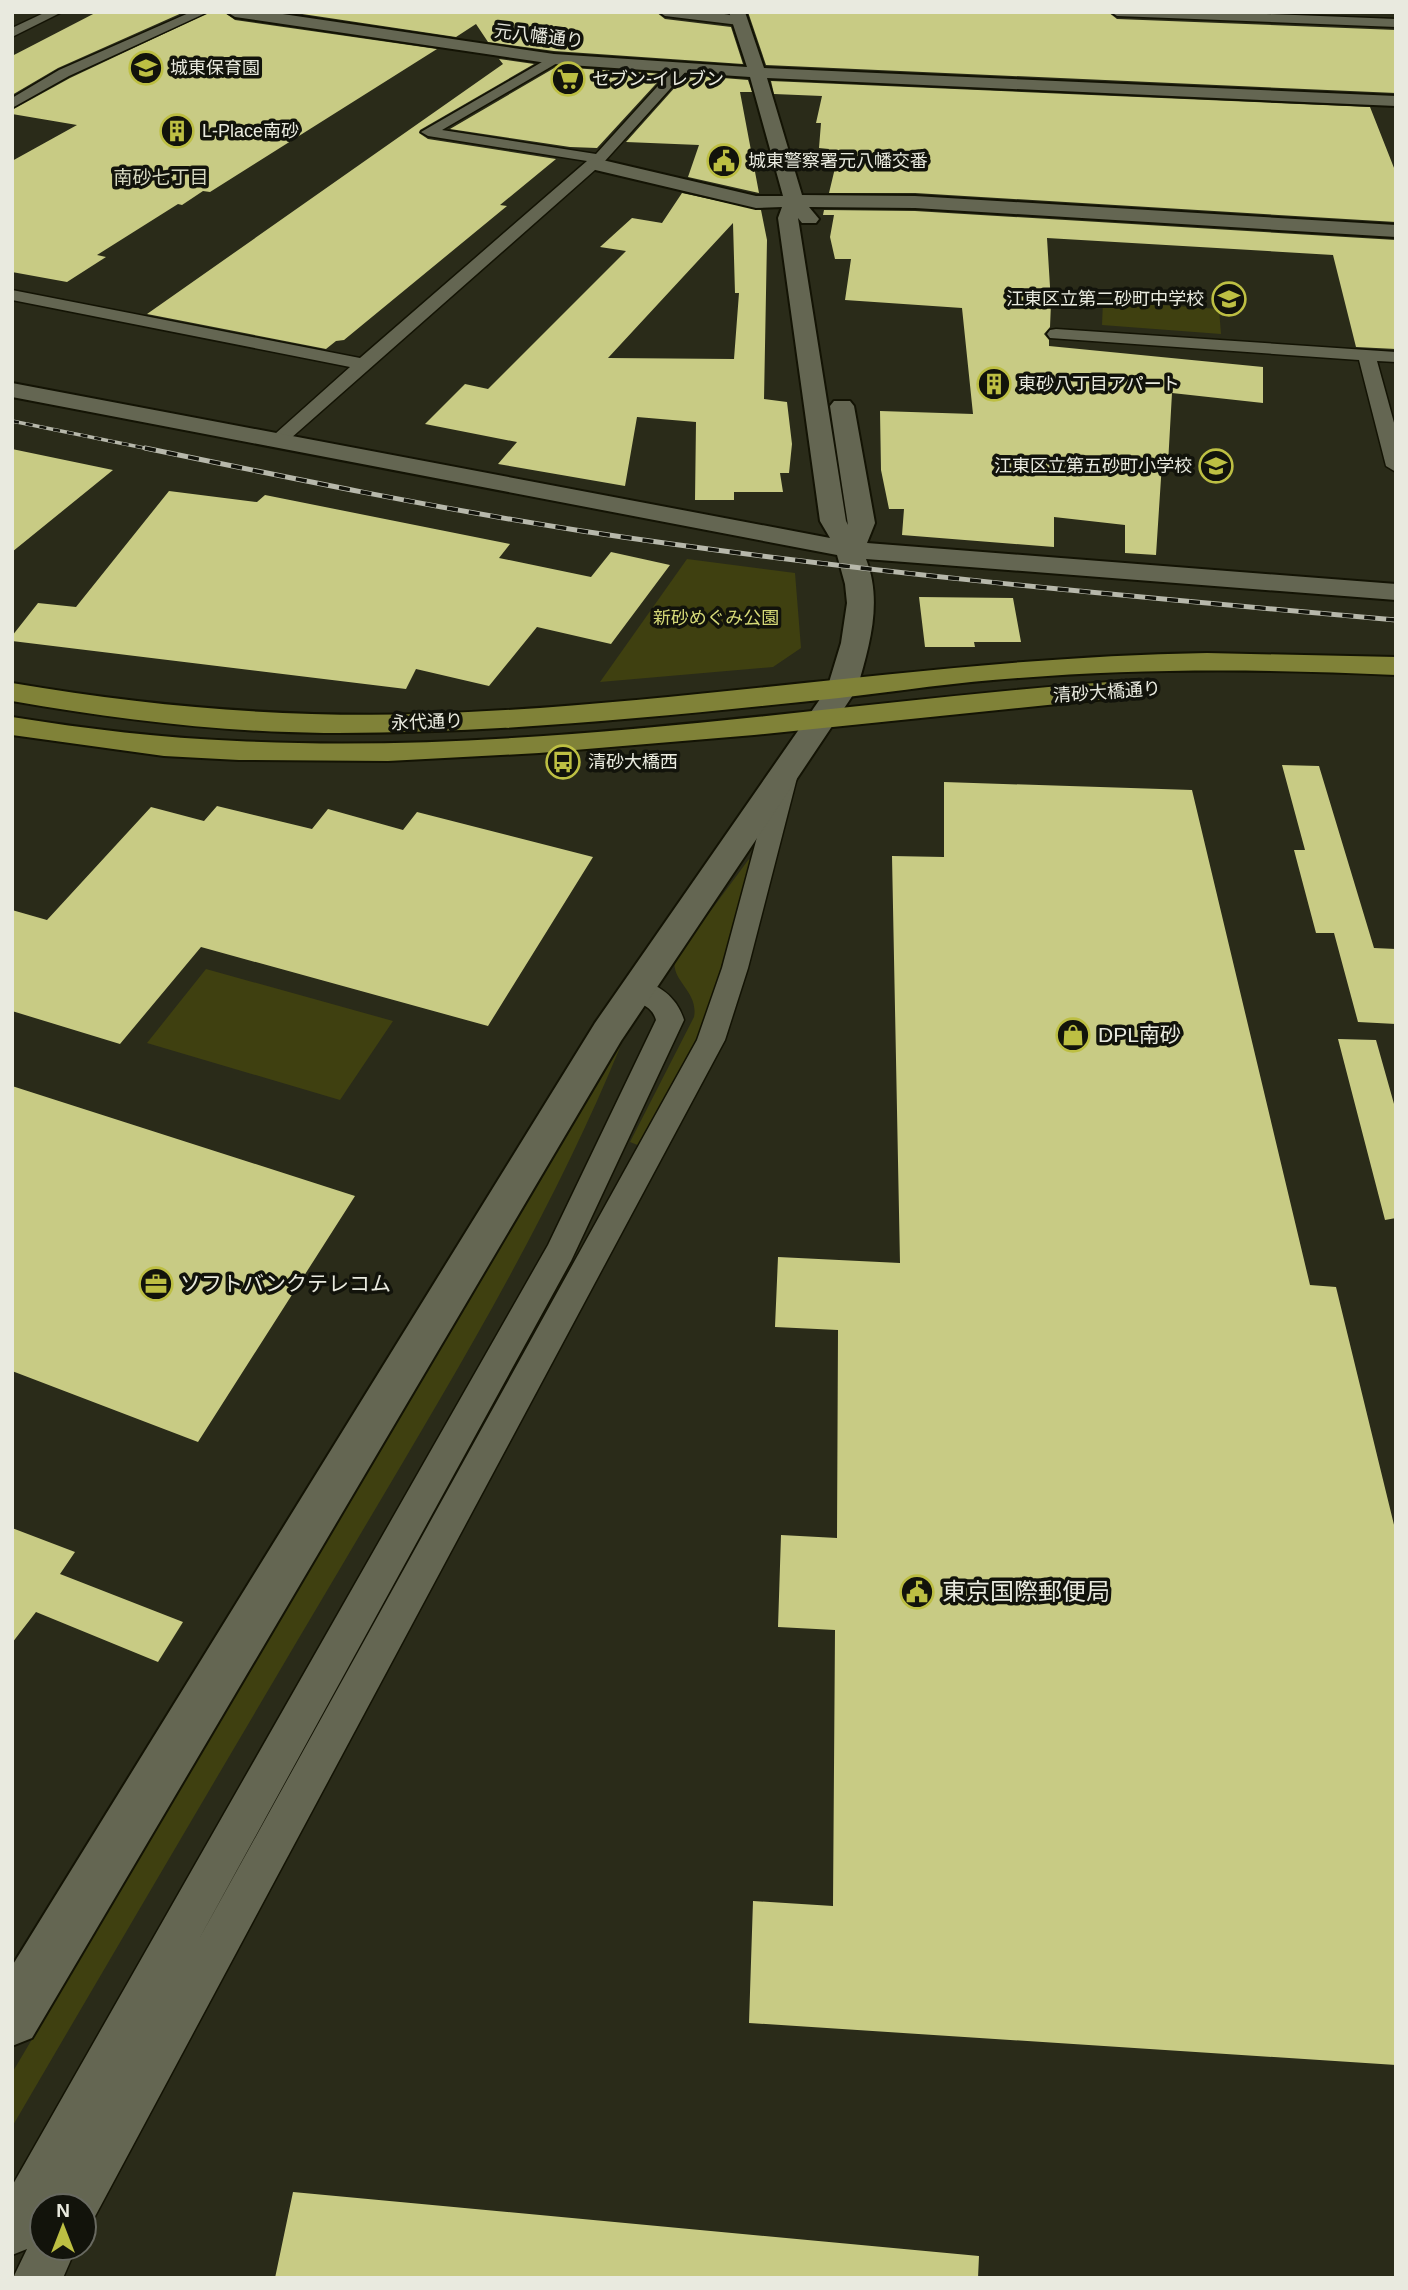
<svg xmlns="http://www.w3.org/2000/svg" width="1408" height="2290" viewBox="0 0 1408 2290" font-family="Helvetica,'Noto Sans JP',sans-serif">
	<style>
		.green { fill: #3f4010 }
		.building { fill: #c8cb84; fill-rule: evenodd }
		.lines { fill: none; stroke-linecap: round; stroke-linejoin: round }
		.minor-casing { stroke: #131304; stroke-width: 3 }
		.tertiary-casing { stroke: #131304; stroke-width: 4 }
		.primary-casing { stroke: #131304; stroke-width: 4 }
		.minor { fill: #646652; fill-rule: evenodd }
		.tertiary { fill: #646652; fill-rule: evenodd }
		.primary { fill: #808238; fill-rule: evenodd }
		.rail-far1-casing { stroke: #b7b8ab; stroke-width: 3.5 }
		.rail-casing { stroke: #b7b8ab; stroke-width: 5 }
		.rail-far1 { stroke: #12130b; stroke-width: 2.5; stroke-dasharray: 7; stroke-linecap: butt }
		.rail { stroke: #12130b; stroke-width: 3.5; stroke-dasharray: 11; stroke-linecap: butt }
		.labels { text-anchor: middle; stroke-width: 7; stroke-linejoin: round; paint-order: stroke }
		.far-street-label { font-size: 18px; fill: #e9eadf; stroke: #12130b }
		.far-poi-label { font-size: 18px; fill: #e9eadf; stroke: #12130b; text-anchor: start }
		.far-park-label { font-size: 18px; fill: #d5d977; stroke: #12130b }
		.far-neighbourhood-label { font-size: 19px; fill: #d6d8c1; stroke: #12130b }
		.poi-label { font-size: 21px; fill: #e9eadf; stroke: #12130b; text-anchor: start }
		.near-poi-label { font-size: 24px; fill: #e9eadf; stroke: #12130b; text-anchor: start }
	</style>
	<rect width="100%" height="100%" fill="#2a2b19"/>
	<!-- green -->
	<path class="green" d="M1103,301L1219,309L1221,334L1102,325Z
		M687,559L795,573L801,648L773,667L600,682Z
		M749,859L753,862L704,1023L674,1085L640,1146L630,1142L694,1017C699,991 670,981 675,959Z
		M206,969L393,1021L340,1100L147,1043Z
		M621,1045C546,1228 441,1397 341,1567C231,1753 121,1940 12,2127V2073Z"/>
	<!-- building -->
	<path class="building" d="M97,12H184L58,68L12,95V56Z
		M210,12H224L235,20L437,49L210,192L203,191L182,205L178,204L97,255L106,257L67,282L12,272V161L77,125L12,114V110L70,78Z
		M289,12H656L665,19L731,27L743,64L554,51L488,42L476,24L456,37Z
		M748,12H1108L1117,19L1396,30V93L766,65Z
		M499,59L534,64L420,130L419,133L428,139L556,159L500,205L507,206L344,340L336,341L326,349L147,314L503,64Z
		M556,67L665,74L597,148L570,147L450,129Z
		M686,75L748,80L752,92H740L759,193L688,177L699,145L626,142Z
		M771,81L1370,107L1396,173V222L915,193H829L835,168L824,167L829,149L819,148L821,123H816L822,96L774,94Z
		M682,193L761,210L767,240L764,399L787,402L792,444L789,473H780L783,492H734V500H695L696,422L637,417L625,486L498,464L517,442L425,424L465,384L488,389L626,251L600,247L632,218L662,223ZM733,223L735,293H739L734,359L608,358Z
		M824,210L915,211L1396,240V349L1356,347L1333,255L1047,238L1051,303L1050,327L1044,334L1049,340V346L1263,367V403L1172,393L1168,464L1162,463L1156,555L1125,553V525L1054,517V547L902,535L904,509H889L881,470L880,411L973,414L962,308L845,300L851,259H835L830,237L834,215H823Z
		M12,449L113,470L12,552Z
		M169,491L257,502L265,495L510,544L499,558L591,577L611,552L670,565L611,644L537,627L489,686L416,669L406,689L12,641V636L38,603L76,607Z
		M919,597L1013,598L1021,642H974L975,647H925Z
		M1282,765L1319,766L1374,948L1396,949V1024L1358,1022L1334,933H1316L1294,850H1305Z
		M944,782L1192,790L1310,1285L1336,1287L1396,1533V2065L749,2023L753,1901L833,1906L835,1630L778,1627L781,1535L837,1538L838,1330L775,1327L778,1257L900,1263L892,856L944,857Z
		M217,806L312,829L328,809L403,830L417,812L593,857L488,1026L201,947L120,1044L12,1011V910L47,920L151,807L204,821Z
		M1338,1039L1376,1040L1396,1111V1218L1385,1220Z
		M12,1086L355,1196L198,1442L12,1371Z
		M12,1528L75,1552L60,1574L183,1622L158,1662L36,1612L12,1643Z
		M293,2192L979,2256L978,2278H275Z"/>
	<g class="lines">
		<defs>
			<path id="minor" d="M46,12H62L12,37V28Z
				M191,12H208L69,76L12,108V98L59,70Z
				M659,12C680,12 729,9 745,21L739,25L665,16Z
				M1111,12H1216L1396,19V27L1117,16Z
				M554,55L560,59L559,62L442,130L596,154L676,66H686L688,69L604,162L282,446H268L266,442L350,367L12,300V290L360,358L587,161L428,136L421,132Z
				M1056,329L1396,352V362L1377,361L1396,430V472L1386,466L1359,360L1050,338L1047,334L1050,330Z
				M787,763L795,765L799,770L748,968L725,1040L92,2222L84,2226V2206H53L56,2198L52,2206H42V2224L38,2231L42,2229V2248H76L63,2278H13L27,2249L12,2255V2186L548,1245L656,1020C651,1001 631,1005 622,990L626,983C652,976 677,996 684,1020L571,1261L198,1941L697,1040L722,968L775,770L779,765Z"/>
			<path id="tertiary" d="M227,12H269L554,54L747,67L729,12H745L764,68L1396,96V106L767,78L802,195L915,196L1396,225V237L915,208L809,207L819,219L816,223H802L798,218L846,521L848,525L830,406L834,401H850L854,406L875,523L867,543L1396,584V600L866,559C883,602 869,647 857,689L621,1041L32,2038L12,2046V1966L595,1023L827,689L841,643L847,603L845,584L837,555L12,397V383L830,538L820,521L778,218L782,207L756,208L587,168L585,164L594,158L756,196H783L750,77L554,64L235,17Z"/>
			<path id="primary" d="M1207,653L1396,657V675C1270,669 1145,668 1019,678C959,682 899,691 839,698C668,716 496,734 324,733C219,732 116,719 12,701V683C152,707 285,718 426,714C688,705 946,657 1207,653Z
				M1135,680L1145,683L1150,689L1145,695L754,735L539,753L388,761L239,760L164,756L12,735V717C87,729 162,738 237,741C537,756 837,701 1135,680Z"/>
		</defs>
		<!-- minor casing -->
		<use href="#minor" class="minor-casing"/>
		<!-- tertiary casing -->
		<use href="#tertiary" class="tertiary-casing"/>
		<!-- primary casing -->
		<use href="#primary" class="primary-casing"/>
		<!-- minor -->
		<use href="#minor" class="minor"/>
		<!-- tertiary -->
		<use href="#tertiary" class="tertiary"/>
		<!-- primary -->
		<use href="#primary" class="primary"/>
		<defs>
			<path id="rail-far1" d="M12,421L154,450"/>
			<path id="rail" d="M145,448C290,478 435,508 582,531C852,572 1124,596 1396,620"/>
		</defs>
		<!-- rail-far1 casing -->
		<use href="#rail-far1" class="rail-far1-casing"/>
		<!-- rail casing -->
		<use href="#rail" class="rail-casing"/>
		<!-- rail-far1 -->
		<use href="#rail-far1" class="rail-far1"/>
		<!-- rail -->
		<use href="#rail" class="rail"/>
	</g>
	<!-- icons -->
	<defs>
		<symbol id="school-ring" viewBox="-11 -11 22 22"><circle r="9.5" fill="#12130b" stroke="#bdbf43" stroke-width="1.5"/><path d="M0-5L7-2L0 1L-7-2ZM-4 1L0 2.5L4 1V4Q0 6-4 4Z" fill="#bdbf43"/></symbol>
		<symbol id="supermarket-ring" viewBox="-11 -11 22 22"><circle r="9.5" fill="#12130b" stroke="#bdbf43" stroke-width="1.5"/><path d="M-6-5.5h2.5l.6 2H6L4.5 2H-2.5L-4.4-4H-6ZM-1.5 3.2a1.3 1.3 0 1 0 .1 0ZM3 3.2a1.3 1.3 0 1 0 .1 0Z" fill="#bdbf43"/></symbol>
		<symbol id="building-ring" viewBox="-11 -11 22 22"><circle r="9.5" fill="#12130b" stroke="#bdbf43" stroke-width="1.5"/><path d="M-4-6H4V6H1V3H-1V6H-4ZM-2.5-4.3h1.7v1.8h-1.7ZM.8-4.3h1.7v1.8H.8ZM-2.5-1h1.7V.8h-1.7ZM.8-1h1.7V.8H.8Z" fill="#bdbf43"/></symbol>
		<symbol id="civic-ring" viewBox="-11 -11 22 22"><circle r="9.5" fill="#12130b" stroke="#bdbf43" stroke-width="1.5"/><path d="M-.6-6.5H3V-4.5H.6V-3L4-1V1h2V6H-6V1h2V-1L-.6-3ZM-1.2 2.5V6h2.4V2.5Z" fill="#bdbf43"/></symbol>
		<symbol id="bus-ring" viewBox="-11 -11 22 22"><circle r="9.5" fill="#12130b" stroke="#bdbf43" stroke-width="1.5"/><path d="M-5-6H5V4H4V6H2V4H-2V6H-4V4H-5ZM-3.5-4V0h7V-4ZM-3.5 1.2v1.5H-2V1.2ZM2 1.2v1.5H3.5V1.2Z" fill="#bdbf43"/></symbol>
		<symbol id="shop-ring" viewBox="-11 -11 22 22"><circle r="9.5" fill="#12130b" stroke="#bdbf43" stroke-width="1.5"/><path d="M-5-2.5h2.3a2.7 3.5 0 0 1 5.4 0H5L5.5 6h-11ZM-1.5-2.5h3a1.5 2.3 0 0 0-3 0Z" fill="#bdbf43"/></symbol>
		<symbol id="office-ring" viewBox="-11 -11 22 22"><circle r="9.5" fill="#12130b" stroke="#bdbf43" stroke-width="1.5"/><path d="M-6-3h4V-5.5h4V-3h4V5H-6ZM-1-4.5V-3h2v-1.5ZM-6 0V1H6V0Z" fill="#bdbf43"/></symbol>
	</defs>
	<g fill-rule="evenodd">
		<use href="#school-ring" x="127" y="49" width="38" height="38"/>
		<use href="#supermarket-ring" x="549" y="60" width="38" height="38"/>
		<use href="#building-ring" x="158" y="112" width="38" height="38"/>
		<use href="#civic-ring" x="705" y="142" width="38" height="38"/>
		<use href="#school-ring" x="1210" y="280" width="38" height="38"/>
		<use href="#building-ring" x="975" y="365" width="38" height="38"/>
		<use href="#school-ring" x="1197" y="447" width="38" height="38"/>
		<use href="#bus-ring" x="544" y="743" width="38" height="38"/>
		<use href="#shop-ring" x="1054" y="1016" width="38" height="38"/>
		<use href="#office-ring" x="137" y="1265" width="38" height="38"/>
		<use href="#civic-ring" x="898" y="1573" width="38" height="38"/>
	</g>
	<g class="labels">
		<!-- far-street labels -->
		<g class="far-street-label">
			<text transform="translate(539 36) rotate(7)" y="6">元八幡通り</text>
			<text transform="translate(1107 692) rotate(-4)" y="6">清砂大橋通り</text>
			<text transform="translate(427 722) rotate(-2)" y="6">永代通り</text>
		</g>
		<!-- far-poi labels -->
		<g class="far-poi-label">
			<text x="170" y="74">城東保育園</text>
			<text x="592" y="85">セブン-イレブン</text>
			<text x="202" y="137">L-Place南砂</text>
			<text x="748" y="167">城東警察署元八幡交番</text>
			<text x="1204" y="305" text-anchor="end">江東区立第二砂町中学校</text>
			<text x="1018" y="390">東砂八丁目アパート</text>
			<text x="1192" y="472" text-anchor="end">江東区立第五砂町小学校</text>
			<text x="588" y="768">清砂大橋西</text>
		</g>
		<!-- far-park labels -->
		<g class="far-park-label">
			<text x="716" y="624">新砂めぐみ公園</text>
		</g>
		<!-- far-neighbourhood labels -->
		<g class="far-neighbourhood-label">
			<text x="161" y="184">南砂七丁目</text>
		</g>
		<!-- poi labels -->
		<g class="poi-label">
			<text x="1098" y="1042">DPL南砂</text>
			<text x="180" y="1291">ソフトバンクテレコム</text>
		</g>
		<!-- near-poi labels -->
		<g class="near-poi-label">
			<text x="942" y="1600">東京国際郵便局</text>
		</g>
	</g>
	<!-- border -->
	<rect width="1408" height="2290" fill="none" stroke="#e9eadf" stroke-width="28"/>
	<!-- north arrow -->
	<g transform="translate(63 2227)"><circle r="33" fill="#12130b" stroke="#686960" stroke-width="2"/>
	<path d="M0-5L12 26L0 18L-12 26Z" fill="#bdbf43"/>
	<text y="-10" font-size="19" font-weight="bold" text-anchor="middle" fill="#e9eadf">N</text>
	</g>
</svg>
